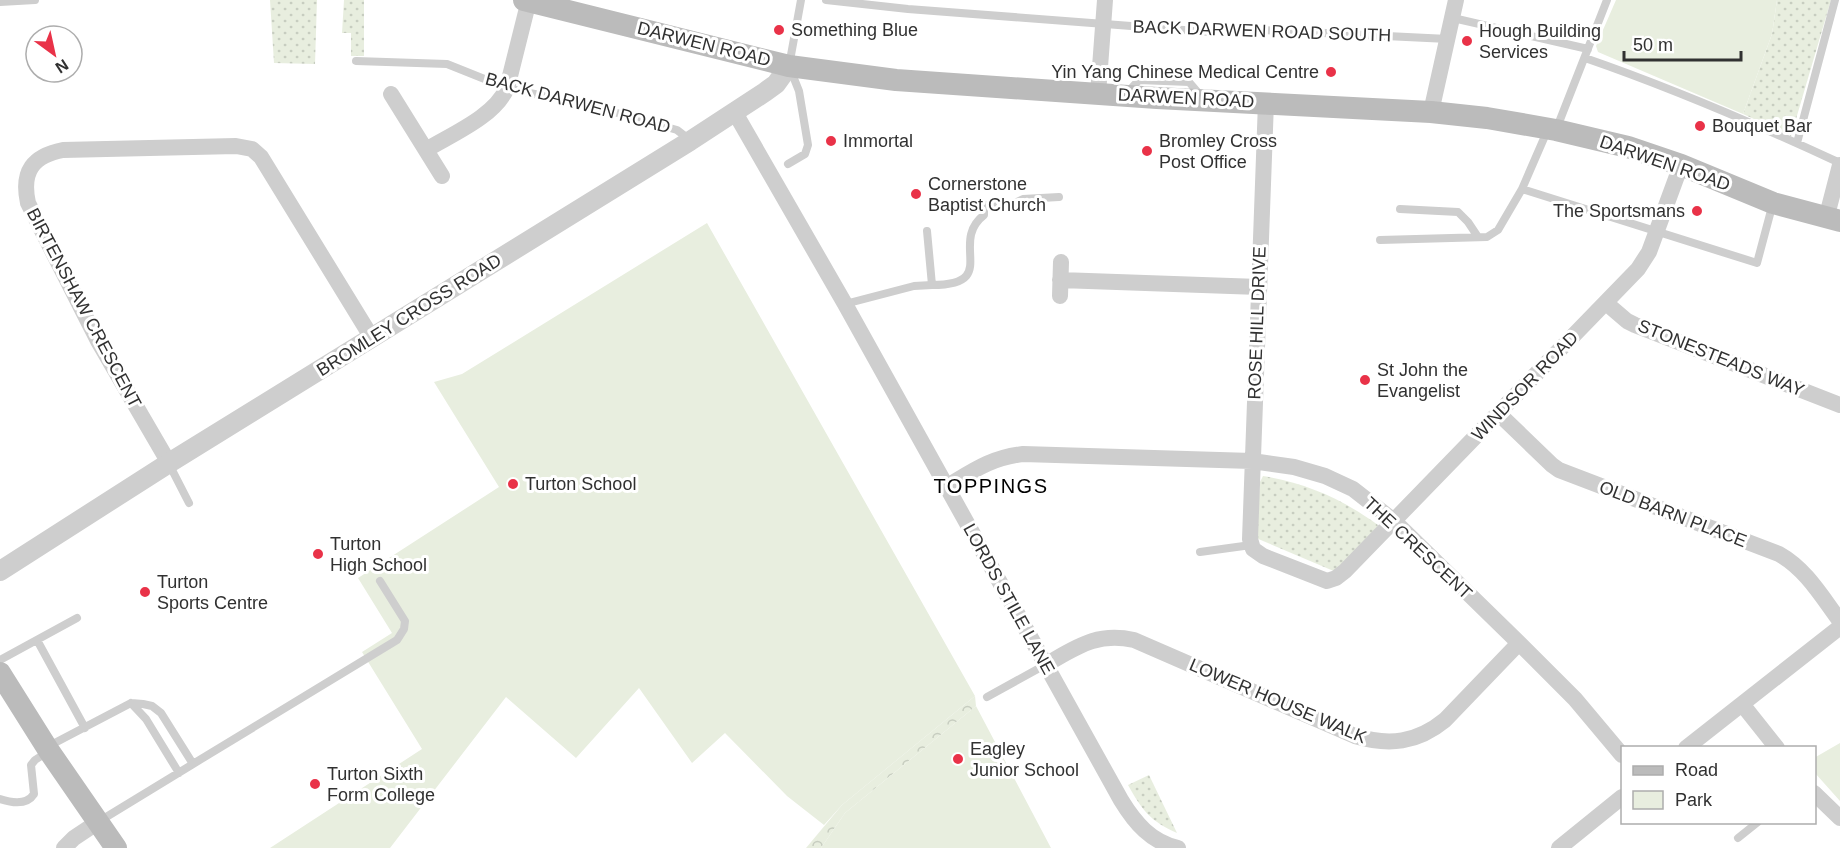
<svg xmlns="http://www.w3.org/2000/svg" width="1840" height="848" viewBox="0 0 1840 848" font-family="Helvetica,sans-serif">
	<style>
		.grass { fill: url(#grass-dots) }
		.forest { fill: url(#forest-crowns) }
		.park { fill: #e8eedf }
		.lines { fill: none; stroke-linecap: round; stroke-linejoin: round }
		.service { stroke: #cecece; stroke-width: 8 }
		.minor { stroke: #cecece; stroke-width: 16 }
		.tertiary { stroke: #cecece; stroke-width: 20 }
		.secondary { stroke: #bbb; stroke-width: 22 }
		.poi-dot { fill: #e93248; stroke: #fff; stroke-width: 2 }
		.labels { text-anchor: middle; stroke-width: 6; stroke-linejoin: round; paint-order: stroke }
		.poi-label { font-size: 18px; fill: #313131; stroke: #fff; text-anchor: start }
		.street-label { font-size: 18px; fill: #313131; stroke: #fff }
		.neighbourhood-label { font-size: 20px; letter-spacing: 1.5px; fill: #000; stroke: #fff }
	</style>
	<defs>
		<pattern id="grass-dots" width="8" height="8" patternUnits="userSpaceOnUse" patternTransform="scale(1.5)"><rect width="8" height="8" fill="#e8eedf"/><path d="M2 2h.1M6 6h.1" fill="none" stroke="#c7cdc0" stroke-width="1.8" stroke-linecap="round"/></pattern>
		<pattern id="forest-crowns" width="20" height="18" patternUnits="userSpaceOnUse" patternTransform="scale(1.5)"><rect width="20" height="18" fill="#e8eedf"/><path d="M2 6a3 3 0 1 1 6 0M12 15a3 3 0 1 1 6 0" fill="none" stroke="#c7cdc0"/></pattern>
	</defs>
	<rect width="100%" height="100%" fill="#fff"/>
	<!-- grass -->
	<path class="grass" d="M270,0H317L315,64L274,63Z
		M344,0H364V56H351V33H342Z
		M1777,0H1831L1791,136L1743,114L1772,34Z
		M1263,476C1308,484 1340,498 1378,525L1374,533L1336,572L1256,538L1260,482Z
		M1149,775L1177,833C1150,821 1142,810 1128,785Z"/>
	<!-- forest -->
	<path class="forest" d="M975,696L976,706L845,813L821,848H806L842,805Z"/>
	<!-- park -->
	<path class="park" d="M1616,0H1777L1772,34L1743,114L1598,52L1596,46Z
		M707,223L975,696L842,805L824,825L787,796L725,733L692,763L639,688L576,758L506,697L390,848H270L422,749L362,652L392,633L358,578L499,487L434,382L462,374Z
		M976,706L1051,848H821L845,813Z
		M1840,743V801L1815,773L1814,758Z"/>
	<g class="lines">
		<!-- service -->
		<path class="service" d="M826,0L908,9L1210,32L1221,28L1448,39
			M0,2L35,0
			M1453,18L1588,49
			M1585,58C1672,88 1756,124 1840,163
			M356,61L447,64L507,88L603,109L677,130L690,140
			M1127,93L1139,80L1189,82L1201,96
			M1556,130L1607,0
			M1797,143L1835,0
			M788,164L805,154L808,145L799,91L789,66L801,0
			M1522,189L1757,263L1773,203
			M1400,209L1458,212L1468,222L1478,237
			M1380,240L1487,237L1498,230L1522,189L1548,129
			M932,285C1001,285 948,243 984,215V205L1013,204L1023,199L1059,197
			M845,304L914,286L932,285L927,231
			M169,464L189,503
			M1200,552L1251,545
			M37,640L85,728
			M0,660L77,618
			M987,697L1045,665
			M131,703L146,719L179,773
			M47,747L131,703L143,704L152,706L161,713L193,764L98,822
			M193,764L397,640L404,629L405,621L380,581
			M0,799C12,803 27,805 34,794L31,765L35,760L49,751
			M1738,838L1758,822"/>
		<!-- minor -->
		<path class="minor" d="M391,94L442,176
			M1098,94L1105,0
			M1266,102L1250,539L1253,549L1263,556L1327,581L1336,578L1345,571L1638,269L1649,252L1681,165
			M734,111L845,304L1121,800C1135,823 1151,842 1178,848
			M1431,112L1456,0
			M426,150C452,134 494,117 507,88L529,0
			M1826,219L1840,165
			M1060,280L1259,287
			M1060,296L1061,262
			M1606,303L1627,321L1635,325L1840,405
			M1498,413L1552,465L1559,470L1779,554C1806,569 1822,597 1840,621
			M169,463L98,341L28,203C21,171 33,156 63,150L236,146L252,149L261,157L372,338
			M946,487C973,471 990,458 1023,454L1252,461L1294,467L1325,476L1353,489L1394,521L1519,643L1575,699L1622,755
			M1045,665C1077,647 1096,632 1134,640L1355,736C1389,746 1417,743 1445,720L1519,643
			M1742,704L1777,748
			M1686,748L1840,627
			M1814,793L1840,818
			M64,848L74,838L98,822
			M1559,848L1622,797"/>
		<!-- tertiary -->
		<path class="tertiary" d="M0,571L169,463L690,141L765,92L776,84L789,66"/>
		<!-- secondary -->
		<path class="secondary" d="M524,0L789,66L896,80L1157,98L1431,112L1487,118L1556,130L1628,147L1681,165L1773,203L1840,221
			M0,673L49,751L116,848"/>
	</g>
	<!-- markers -->
	<g class="poi-dot">
		<circle cx="779" cy="30" r="6"/>
		<circle cx="1467" cy="41" r="6"/>
		<circle cx="1331" cy="72" r="6"/>
		<circle cx="1700" cy="126" r="6"/>
		<circle cx="831" cy="141" r="6"/>
		<circle cx="1147" cy="151" r="6"/>
		<circle cx="916" cy="194" r="6"/>
		<circle cx="1697" cy="211" r="6"/>
		<circle cx="1365" cy="380" r="6"/>
		<circle cx="513" cy="484" r="6"/>
		<circle cx="318" cy="554" r="6"/>
		<circle cx="145" cy="592" r="6"/>
		<circle cx="958" cy="759" r="6"/>
		<circle cx="315" cy="784" r="6"/>
	</g>
	<g class="labels">
		<!-- poi labels -->
		<g class="poi-label">
			<text x="791" y="36">Something Blue</text>
			<text x="1479" y="37">Hough Building<tspan x="1479" dy="21">Services</tspan></text>
			<text x="1319" y="78" text-anchor="end">Yin Yang Chinese Medical Centre</text>
			<text x="1712" y="132">Bouquet Bar</text>
			<text x="843" y="147">Immortal</text>
			<text x="1159" y="147">Bromley Cross<tspan x="1159" dy="21">Post Office</tspan></text>
			<text x="928" y="190">Cornerstone<tspan x="928" dy="21">Baptist Church</tspan></text>
			<text x="1685" y="217" text-anchor="end">The Sportsmans</text>
			<text x="1377" y="376">St John the<tspan x="1377" dy="21">Evangelist</tspan></text>
			<text x="525" y="490">Turton School</text>
			<text x="330" y="550">Turton<tspan x="330" dy="21">High School</tspan></text>
			<text x="157" y="588">Turton<tspan x="157" dy="21">Sports Centre</tspan></text>
			<text x="970" y="755">Eagley<tspan x="970" dy="21">Junior School</tspan></text>
			<text x="327" y="780">Turton Sixth<tspan x="327" dy="21">Form College</tspan></text>
		</g>
		<!-- street labels -->
		<g class="street-label">
			<text transform="translate(1262 31) rotate(2)" y="6">BACK DARWEN ROAD SOUTH</text>
			<text transform="translate(704 44) rotate(14)" y="6">DARWEN ROAD</text>
			<text transform="translate(1186 98) rotate(3)" y="6">DARWEN ROAD</text>
			<text transform="translate(578 103) rotate(15)" y="6">BACK DARWEN ROAD</text>
			<text transform="translate(1665 163) rotate(19)" y="6">DARWEN ROAD</text>
			<text transform="translate(84 308) rotate(62)" y="6">BIRTENSHAW CRESCENT</text>
			<text transform="translate(409 315) rotate(-32)" y="6">BROMLEY CROSS ROAD</text>
			<text transform="translate(1257 323) rotate(-88)" y="6">ROSE HILL DRIVE</text>
			<text transform="translate(1721 358) rotate(22)" y="6">STONESTEADS WAY</text>
			<text transform="translate(1525 386) rotate(-46)" y="6">WINDSOR ROAD</text>
			<text transform="translate(1673 514) rotate(21)" y="6">OLD BARN PLACE</text>
			<text transform="translate(1418 548) rotate(43)" y="6">THE CRESCENT</text>
			<text transform="translate(1009 599) rotate(61)" y="6">LORDS STILE LANE</text>
			<text transform="translate(1278 701) rotate(23)" y="6">LOWER HOUSE WALK</text>
		</g>
		<!-- neighbourhood labels -->
		<g class="neighbourhood-label">
			<text x="991" y="493">TOPPINGS</text>
		</g>
	</g>
	<!-- legend -->
	<rect x="1621" y="746" width="195" height="78" fill="#ffffff" stroke="#adadad" stroke-width="1.5"/>
	<rect x="1633" y="766" width="30" height="9" fill="#bbbbbb" stroke="#adadad" stroke-width="1.5"/>
	<text x="1675" y="776" font-size="18" fill="#313131">Road</text>
	<rect x="1633" y="791" width="30" height="18" fill="#e8eedf" stroke="#adadad" stroke-width="1.5"/>
	<text x="1675" y="806" font-size="18" fill="#313131">Park</text>
	<!-- north arrow -->
	<g transform="translate(54 54) rotate(147)"><circle r="28" fill="#ffffff" stroke="#adadad" stroke-width="1.5"/>
	<path d="M0-4.5L10 22L0 15L-10 22Z" fill="#e93248"/>
	<text y="-9" font-size="16" font-weight="bold" text-anchor="middle" fill="#313131">N</text>
	</g>
	<!-- scale -->
	<path d="M1624 51v9h117v-9" fill="none" stroke="#313131" stroke-width="3"/>
	<text x="1633" y="51" font-size="18" fill="#313131" stroke="#ffffff" stroke-width="4.5" paint-order="stroke">50 m</text>
</svg>
